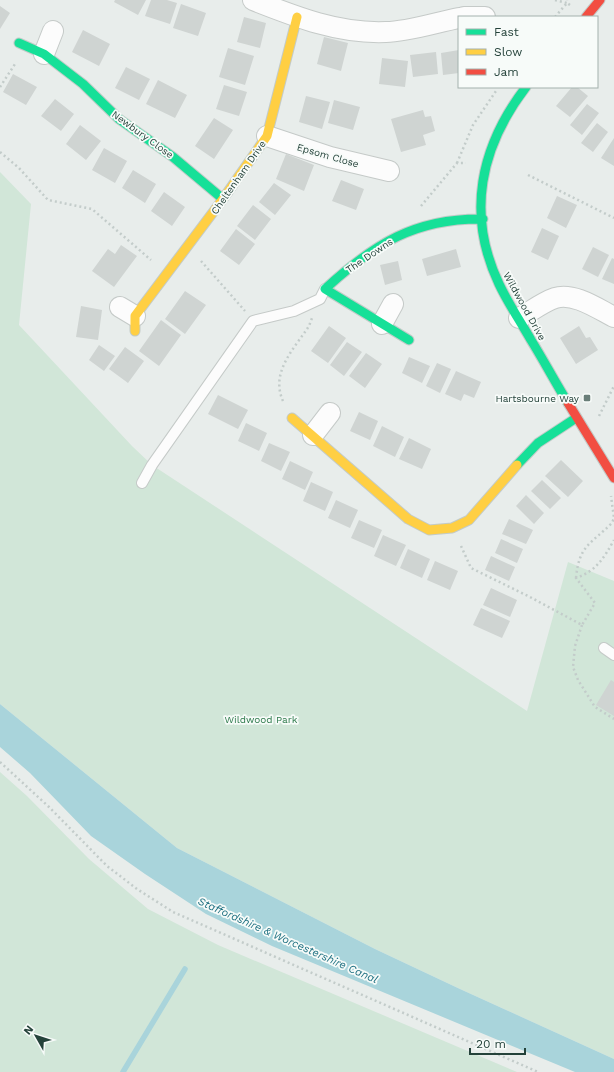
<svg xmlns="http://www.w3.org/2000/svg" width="614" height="1072" viewBox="0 0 614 1072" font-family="'Work Sans',sans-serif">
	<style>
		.green { fill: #d1e6d8 }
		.water { fill: #a9d4db }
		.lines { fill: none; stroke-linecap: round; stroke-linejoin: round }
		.stream { stroke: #a9d4db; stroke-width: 5.5 }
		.building { fill: #cfd4d2 }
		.lane-casing { stroke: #c5cac8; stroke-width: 12 }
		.street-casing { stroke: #c5cac8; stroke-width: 22 }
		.fast-casing { stroke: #c3cbc8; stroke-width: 11 }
		.slow-casing { stroke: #c3cbc8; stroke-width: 11 }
		.jam-casing { stroke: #c3cbc8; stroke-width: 11 }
		.path { stroke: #c3ccca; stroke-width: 2.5; stroke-dasharray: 2 3; stroke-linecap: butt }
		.lane { stroke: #fcfcfc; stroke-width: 10 }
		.street { stroke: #fcfcfc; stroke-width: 20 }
		.fast { stroke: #16e098; stroke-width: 9 }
		.slow { stroke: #ffcf43; stroke-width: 9 }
		.jam { stroke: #f24e42; stroke-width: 9 }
		.poi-dot { fill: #697e78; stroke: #f7fbf9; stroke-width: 1.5 }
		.labels { text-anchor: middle; stroke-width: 3.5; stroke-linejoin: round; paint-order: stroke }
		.street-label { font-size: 10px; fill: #24423a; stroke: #f7fbf9 }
		.poi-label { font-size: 10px; fill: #24423a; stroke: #f7fbf9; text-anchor: end }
		.park-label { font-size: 10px; fill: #2d7a4b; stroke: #f7fbf9 }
		.water-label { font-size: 11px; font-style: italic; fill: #1c6f80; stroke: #f7fbf9 }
	</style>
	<rect width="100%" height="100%" fill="#e8edeb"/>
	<!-- green -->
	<path class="green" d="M0,172L31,204L19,325L132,446L152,465L527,711L568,562L614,581V1059L460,989L375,949L177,848L0,704Z
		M0,772L27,796L89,859L148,909L218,945L517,1072H0Z"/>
	<!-- water -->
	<path class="water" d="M0,704L177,848L375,949L460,989L614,1059V1072H575L272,946L206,914L145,874L91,836L30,773L0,747Z"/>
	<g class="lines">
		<!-- stream -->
		<path class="stream" d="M123,1072L185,969"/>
	</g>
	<!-- building -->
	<path class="building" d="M115,0H146L138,15L114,2Z
		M151,0H167L177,3L170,24L145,16Z
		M181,4L206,13L198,36L173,28Z
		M0,6L10,13L0,29Z
		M244,17L266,23L260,48L237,42Z
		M83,30L110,44L99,66L72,52Z
		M324,37L348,43L341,71L317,64Z
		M228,48L254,56L245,85L219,77Z
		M459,50V73L443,75L441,53Z
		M436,52L438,74L413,77L410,55Z
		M382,58L408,61L405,87L379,84Z
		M126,67L150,79L139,100L115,88Z
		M13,74L37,87L26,105L3,92Z
		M158,80L187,95L175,118L146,104Z
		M224,85L247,92L239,116L216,109Z
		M572,87H577L588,96L570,117L556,106Z
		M306,96L330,102L322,129L299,122Z
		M55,99L74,114L61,131L41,116Z
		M334,100L360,107L353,130L328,123Z
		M587,104L599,113L582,135L570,125Z
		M423,110L425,117L431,116L435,131L423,135L426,145L401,152L391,119Z
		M214,118L233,130L214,159L195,146Z
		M597,123L608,132L593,152L581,143Z
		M80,125L101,141L86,160L66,144Z
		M614,138V166L601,158Z
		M104,148L127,161L115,183L92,170Z
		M286,154L314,165L304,191L276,179Z
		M133,170L156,184L145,203L122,188Z
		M341,180L364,189L356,210L332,201Z
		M274,183L291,195L275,215L259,202Z
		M164,192L185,207L172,226L151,211Z
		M557,196L577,205L566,228L547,218Z
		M253,205L271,219L255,240L237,226Z
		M542,228L559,236L548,260L531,252Z
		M236,229L255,244L239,265L220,251Z
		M121,245L137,256L114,287L92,271L108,249L115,254Z
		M593,247L609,255L598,277L582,269Z
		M456,249L461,267L427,276L422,259Z
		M612,258L614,259V284L602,279Z
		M398,261L402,280L385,285L380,265Z
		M185,291L206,305L185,334L165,319Z
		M81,306L102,310L98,340L76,337Z
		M161,320L181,335L159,366L139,351Z
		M329,326L346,338L328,363L311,351Z
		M579,326L586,338L590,337L598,350L576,364L560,338Z
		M347,342L362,352L344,376L330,365Z
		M99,345L115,356L104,371L89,360Z
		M125,347L144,361L128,383L109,369Z
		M366,353L382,364L365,388L349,376Z
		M409,357L430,366L422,383L402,373Z
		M437,363L451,369L440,393L426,386Z
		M456,371L481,382L474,398L464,394L461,401L445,394Z
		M218,395L248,410L238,429L208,414Z
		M359,412L378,421L370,440L350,431Z
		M246,423L267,433L259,451L238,441Z
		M382,426L404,437L395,457L373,446Z
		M409,438L431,449L422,469L399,459Z
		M269,443L290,452L281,471L261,461Z
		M561,460L583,481L568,497L545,476Z
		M290,461L313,472L305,490L282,479Z
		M542,480L561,498L550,509L531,491Z
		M311,482L333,492L325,511L303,501Z
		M526,495L544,513L534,524L516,506Z
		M336,500L358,510L350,528L328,518Z
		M509,519L533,530L526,544L502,534Z
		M359,520L382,530L374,548L351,538Z
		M383,535L406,545L396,566L374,556Z
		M501,539L523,549L517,563L495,553Z
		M408,549L430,559L422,578L400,568Z
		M491,556L515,567L509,581L485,570Z
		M435,561L458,571L450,590L427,580Z
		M491,588L517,600L510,617L483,605Z
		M481,608L510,621L502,638L473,625Z
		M611,680L614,682V716L596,705Z"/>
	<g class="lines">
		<defs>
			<path id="lane" d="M142,483L152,465L253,321L294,311L320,299L325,289
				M604,648L614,655"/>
			<path id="street" d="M253,0C296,17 339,34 386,32C407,32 438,22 459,18
				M464,17H485
				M44,54L53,31
				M267,136L330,157L389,171
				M120,307L135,316
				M519,318C530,312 543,302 555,298C574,292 598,309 614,317
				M382,324L393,304
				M313,435L330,413"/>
			<path id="fast" d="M19,43L44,54L83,84L119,119L173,157L223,199
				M526,87C480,147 466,214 499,284C508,303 520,321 531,340C544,361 555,382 568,403
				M409,340L325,289C374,244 415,218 483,219
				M517,465L538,443L576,418"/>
			<path id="slow" d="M135,331V316L223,199L267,136L297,17
				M292,418L408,519L429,530L452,528L469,520L517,465"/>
			<path id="jam" d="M586,17L600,0
				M568,403L614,478"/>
		</defs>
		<!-- lane casing -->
		<use href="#lane" class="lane-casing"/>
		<!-- street casing -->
		<use href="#street" class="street-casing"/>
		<!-- fast casing -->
		<use href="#fast" class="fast-casing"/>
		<!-- slow casing -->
		<use href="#slow" class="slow-casing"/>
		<!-- jam casing -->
		<use href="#jam" class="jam-casing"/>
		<!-- path -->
		<path class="path" d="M555,0L567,3V0
			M555,17L567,3L570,5
			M0,87L15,64
			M0,152L19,168L48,200L92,209L151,260
			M457,163L473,125L496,91
			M528,175L614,218
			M421,206L457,163H466
			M201,261L245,311
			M283,401C270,372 294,349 309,326L312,318
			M599,416L614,386
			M461,546L471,568L530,597L582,625L595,603L576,578C596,571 604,558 614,540
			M576,578C579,545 591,544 612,523L614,518L611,496
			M582,625L575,646L573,667L578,680L595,707L614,719
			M0,762L49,807L107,866L137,889L173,912L538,1072"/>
		<!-- lane -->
		<use href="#lane" class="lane"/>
		<!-- street -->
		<use href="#street" class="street"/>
		<!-- fast -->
		<use href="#fast" class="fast"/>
		<!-- slow -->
		<use href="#slow" class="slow"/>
		<!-- jam -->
		<use href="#jam" class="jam"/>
	</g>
	<!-- markers -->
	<rect class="poi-dot" x="583" y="394" width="8" height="8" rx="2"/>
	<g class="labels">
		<!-- street labels -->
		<g class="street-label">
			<text transform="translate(143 134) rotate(36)" y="4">Newbury Close</text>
			<text transform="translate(328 155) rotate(16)" y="4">Epsom Close</text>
			<text transform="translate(238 177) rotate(-55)" y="4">Cheltenham Drive</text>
			<text transform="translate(369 255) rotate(-34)" y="4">The Downs</text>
			<text transform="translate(525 306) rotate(61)" y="4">Wildwood Drive</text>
		</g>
		<!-- poi labels -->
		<g class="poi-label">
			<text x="579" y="402">Hartsbourne Way</text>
		</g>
		<!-- park labels -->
		<g class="park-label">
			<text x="261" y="723">Wildwood Park</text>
		</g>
		<!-- water labels -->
		<g class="water-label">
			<text transform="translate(288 940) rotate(24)" y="4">Staffordshire &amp; Worcestershire Canal</text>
		</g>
	</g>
	<!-- legend -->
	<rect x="458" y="16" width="140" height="72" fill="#f7fbf9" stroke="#a3b1ad"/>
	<rect x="466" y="29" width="20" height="6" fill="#16e098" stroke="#a3b1ad"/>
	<text x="494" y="36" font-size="12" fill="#24423a">Fast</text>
	<rect x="466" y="49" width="20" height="6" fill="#ffcf43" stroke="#a3b1ad"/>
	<text x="494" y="56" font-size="12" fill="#24423a">Slow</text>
	<rect x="466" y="69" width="20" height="6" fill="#f24e42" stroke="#a3b1ad"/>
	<text x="494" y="76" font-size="12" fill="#24423a">Jam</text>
	<!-- north arrow -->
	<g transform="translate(36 1036) rotate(309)" stroke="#f7fbf9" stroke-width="3" paint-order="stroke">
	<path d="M0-3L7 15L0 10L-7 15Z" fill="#24423a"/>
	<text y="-6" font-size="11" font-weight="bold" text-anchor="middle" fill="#24423a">N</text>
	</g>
	<!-- scale -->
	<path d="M470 1048v6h55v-6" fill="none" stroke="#24423a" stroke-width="2"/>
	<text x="476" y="1048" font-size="12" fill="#24423a" stroke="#f7fbf9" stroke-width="3" paint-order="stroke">20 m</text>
</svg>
